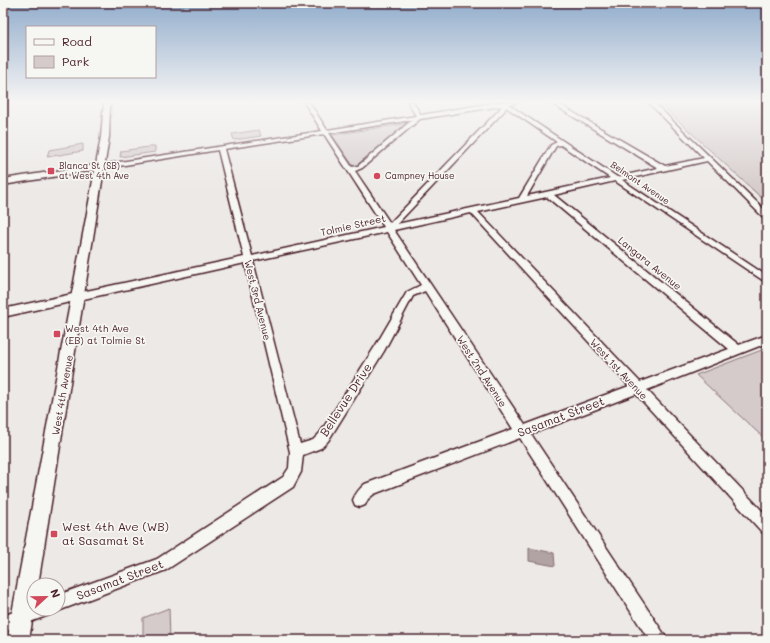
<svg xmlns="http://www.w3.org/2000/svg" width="770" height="643" viewBox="0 0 770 643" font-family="Mali,sans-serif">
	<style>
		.green { fill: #d4cbca; stroke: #8f757a }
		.water { fill: #b1a2a3; stroke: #886e73 }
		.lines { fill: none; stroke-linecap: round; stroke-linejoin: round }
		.minor-casing { stroke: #4a1f2b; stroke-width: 3 }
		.major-casing { stroke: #4a1f2b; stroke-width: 3 }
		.minor { fill: #f6f6f2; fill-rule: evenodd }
		.major { fill: #f6f6f2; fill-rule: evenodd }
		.poi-dot { fill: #d1495b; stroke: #f6f6f2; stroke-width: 1.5 }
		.labels { text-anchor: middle; stroke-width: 3.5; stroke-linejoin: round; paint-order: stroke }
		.far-poi-label { font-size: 9px; fill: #4a1f2b; stroke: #f6f6f2; text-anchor: start }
		.far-street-label { font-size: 9px; fill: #4a1f2b; stroke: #f6f6f2 }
		.street-label { font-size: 10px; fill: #4a1f2b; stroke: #f6f6f2 }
		.poi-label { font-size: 10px; fill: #4a1f2b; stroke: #f6f6f2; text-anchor: start }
		.near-street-label { font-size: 12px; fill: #4a1f2b; stroke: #f6f6f2 }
		.near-poi-label { font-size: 12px; fill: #4a1f2b; stroke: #f6f6f2; text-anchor: start }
	</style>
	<rect width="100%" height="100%" fill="#ece9e6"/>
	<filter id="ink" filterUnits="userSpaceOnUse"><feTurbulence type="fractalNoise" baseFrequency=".025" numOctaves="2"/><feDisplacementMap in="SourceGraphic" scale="8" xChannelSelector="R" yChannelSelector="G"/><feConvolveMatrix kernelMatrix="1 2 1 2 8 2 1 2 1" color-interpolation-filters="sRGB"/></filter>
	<g filter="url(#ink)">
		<!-- green -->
		<path class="green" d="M658,102H760L767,115V203Z
			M410,123L354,167L332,135Z
			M259,130L261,136L234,140L232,134Z
			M83,144V151L47,157L49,150Z
			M155,146V152L120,157L121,151Z
			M767,348V441L696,375Z
			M169,608L170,640H143V618Z"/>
		<!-- water -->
		<path class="water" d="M529,548L554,553L555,566L529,561Z"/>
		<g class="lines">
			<defs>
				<path id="minor" d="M304,102H309L327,130L416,116L408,102H413L421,115L499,102H518L509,105L617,177L658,168L549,102H555L665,166L704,158L648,102H653L767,212V218H764L707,161L622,180L767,276V283L615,181L554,195L739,345L767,335V343L647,390L767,516V534L762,532L636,394L531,434L668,640H649L520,438L374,494L368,499L365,505L360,507L355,505L353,500C356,493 359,489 365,484L513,429L425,291L413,296L384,351L328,441L321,448L303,455L301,472L293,487L166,570L58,611L53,609H58V595L157,559L283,477L289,468L290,452L245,263L3,317V309L244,257L218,150L100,169L97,167L100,165L322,131ZM501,106L500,109L390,223L355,171L362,168L420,119ZM506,107L557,142L551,145L519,198L397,224L504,111ZM412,120L358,166L352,167L329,133ZM324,134L384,227L252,256L224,149ZM561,145L610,178L527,196L556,146ZM547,197L729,349L640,382L478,212ZM471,213L629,386L525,425L394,230ZM387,232L421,285L407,292L376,345L320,433L313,440L300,444L253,261Z
					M34,604V609H51L49,615L3,632V616Z"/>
				<path id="major" d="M104,102H110L109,137L38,585H34V609L29,640H7L95,170L3,185V179L96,165L101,137Z"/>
			</defs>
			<!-- minor casing -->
			<use href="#minor" class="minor-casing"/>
			<!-- major casing -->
			<use href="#major" class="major-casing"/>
			<!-- minor -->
			<use href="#minor" class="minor"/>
			<!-- major -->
			<use href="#major" class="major"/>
		</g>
	</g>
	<!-- sky -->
	<linearGradient id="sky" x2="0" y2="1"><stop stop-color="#92adcc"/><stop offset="0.53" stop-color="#f6f5f4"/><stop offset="1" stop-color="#f6f5f4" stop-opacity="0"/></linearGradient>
	<rect width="770" height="192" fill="url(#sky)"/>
	<!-- markers -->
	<g class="poi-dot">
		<rect x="47" y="167" width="8" height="8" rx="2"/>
		<circle cx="377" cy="176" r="4"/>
		<rect x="53" y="330" width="8" height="8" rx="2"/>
		<rect x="50" y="530" width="8" height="8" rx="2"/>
	</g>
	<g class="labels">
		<!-- far-poi labels -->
		<g class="far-poi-label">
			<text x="59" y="169">Blanca St (SB)<tspan x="59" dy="10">at West 4th Ave</tspan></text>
			<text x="385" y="179">Campney House</text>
		</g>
		<!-- far-street labels -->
		<g class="far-street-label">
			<text transform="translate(640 183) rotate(34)" y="3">Belmont Avenue</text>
		</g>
		<!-- street labels -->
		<g class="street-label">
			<text transform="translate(353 225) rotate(-13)" y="4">Tolmie Street</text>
			<text transform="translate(650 263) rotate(39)" y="4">Langara Avenue</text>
			<text transform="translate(258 300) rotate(76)" y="4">West 3rd Avenue</text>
			<text transform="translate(619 369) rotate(47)" y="4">West 1st Avenue</text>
			<text transform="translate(482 371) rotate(57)" y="4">West 2nd Avenue</text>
			<text transform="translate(62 395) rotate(-80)" y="4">West 4th Avenue</text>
		</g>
		<!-- poi labels -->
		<g class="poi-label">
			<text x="65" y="332">West 4th Ave<tspan x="65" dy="12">(EB) at Tolmie St</tspan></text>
		</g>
		<!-- near-street labels -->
		<g class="near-street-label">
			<text transform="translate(346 400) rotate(-57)" y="4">Bellevue Drive</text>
			<text transform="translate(561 417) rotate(-21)" y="4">Sasamat Street</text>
			<text transform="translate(120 580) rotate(-21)" y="4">Sasamat Street</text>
		</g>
		<!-- near-poi labels -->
		<g class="near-poi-label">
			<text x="62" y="531">West 4th Ave (WB)<tspan x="62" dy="14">at Sasamat St</tspan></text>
		</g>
	</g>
	<!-- margin -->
	<rect width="770" height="643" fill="none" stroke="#f6f6f2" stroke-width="16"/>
	<rect x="8" y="8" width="754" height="627" fill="none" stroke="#4a1f2b" stroke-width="1.5" filter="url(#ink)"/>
	<!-- legend -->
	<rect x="26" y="26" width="130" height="52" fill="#f6f6f2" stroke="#b1a0a2"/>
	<rect x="34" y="39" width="20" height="6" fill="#f6f6f2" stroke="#b1a0a2"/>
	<text x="62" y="46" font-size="12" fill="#4a1f2b">Road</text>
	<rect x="34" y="56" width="20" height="12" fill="#d4cbca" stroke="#b1a0a2"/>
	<text x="62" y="66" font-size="12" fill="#4a1f2b">Park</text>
	<!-- north arrow -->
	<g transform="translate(46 597) rotate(68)"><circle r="19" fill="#f6f6f2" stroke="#b1a0a2"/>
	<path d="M0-3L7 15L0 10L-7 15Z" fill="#d1495b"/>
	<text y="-6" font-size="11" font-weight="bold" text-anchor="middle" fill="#4a1f2b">N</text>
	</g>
</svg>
